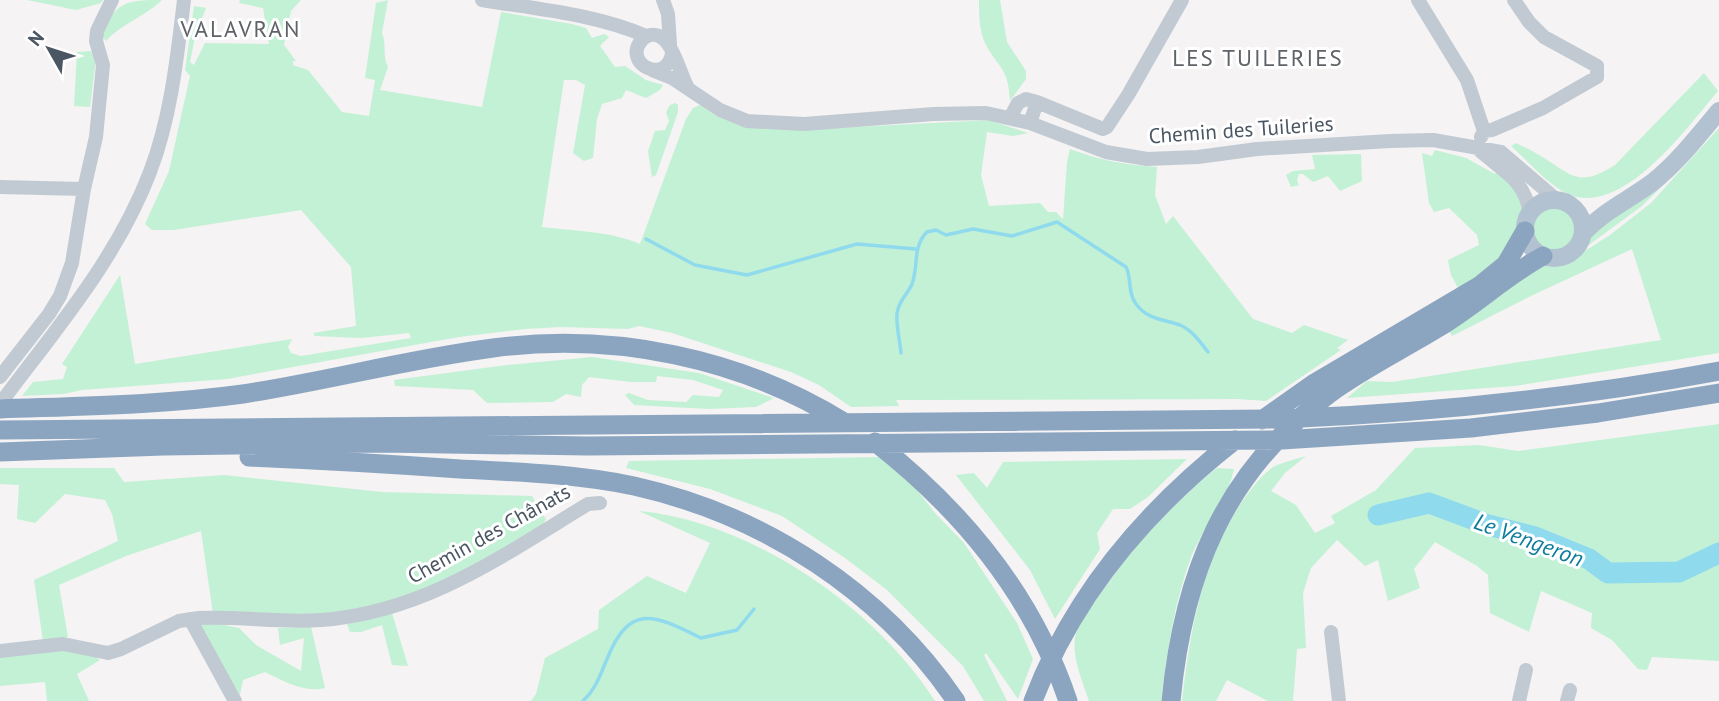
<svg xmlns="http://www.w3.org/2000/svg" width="1719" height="701" viewBox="0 0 1719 701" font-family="'PT Sans',sans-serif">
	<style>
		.green { fill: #c3f1d5 }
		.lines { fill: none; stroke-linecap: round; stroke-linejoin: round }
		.stream { stroke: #90daee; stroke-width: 3.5 }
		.river { stroke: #90daee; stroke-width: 21 }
		.minor { stroke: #c1cad2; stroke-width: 14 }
		.major { stroke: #b3c2d1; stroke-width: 18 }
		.highway { stroke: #8ba5c1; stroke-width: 19 }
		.labels { text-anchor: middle; stroke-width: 6; stroke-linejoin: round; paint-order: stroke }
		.street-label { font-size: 21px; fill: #4a5661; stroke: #fff }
		.neighbourhood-label { font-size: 23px; letter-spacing: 2px; fill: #5f6368; stroke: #fff }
		.water-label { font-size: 23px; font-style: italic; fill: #0c7c9b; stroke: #fff }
	</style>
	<rect width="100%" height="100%" fill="#f5f3f3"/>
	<!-- green -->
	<path class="green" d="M27,0H103L101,3L76,10Z
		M162,0C143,18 124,22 106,41L102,36C114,1 128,0 162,0Z
		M240,0H301L291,11L284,45L296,61H293V65L308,70L342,112L369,116L375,80L365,78L376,3L388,0L382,33C387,44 382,56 388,67L380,90L482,107L501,12L572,24L586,28L592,38L604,34L609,37L600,46L615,67L625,66L646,80L663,85L660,90L646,98L626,90L622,98L602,104L597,119L593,158L584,161L573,153L585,85L576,80H564L542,227C573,231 611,231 640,244L686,119L693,108L700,105L716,116L739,125L798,130L989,120L1028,133L1013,136L987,132L981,175L989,206L1040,203L1048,212H1056L1063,219L1067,162L1070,149C1099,160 1126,165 1157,167L1155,195L1166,224L1173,216L1253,319L1292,333L1304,325L1348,340L1337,348L1341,350L1266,401L1238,399L896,400L899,406L851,407L819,385L791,372L672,333L639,326L628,329L561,327L525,329L459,337L227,379L82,390L63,394L22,396L33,382L63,379L67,367L62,364L120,275L135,364L292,339L288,347L291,353L301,356L411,338L409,333L361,338L315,336L313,333L356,326L351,267L301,210L174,230H152L145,224L169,171L190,76L185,70L194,6L206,8L195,37L190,62L194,65L205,43L269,44L263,8L239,3Z
		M979,0H1000L1007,42L1026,71V79L1010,101C1008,67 1000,70 986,45C979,32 979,15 979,0Z
		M91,51L96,59L90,107L74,106L77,52Z
		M1704,73L1718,91C1688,126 1623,218 1568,194C1549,186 1527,160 1511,146L1516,143C1524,147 1533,151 1541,156C1573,176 1579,188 1615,165Z
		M675,103L678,105V112L656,175L652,177L648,151L655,131L665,130L669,121L666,112L670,105Z
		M1719,128V353L1515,386L1347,398L1367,381L1392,382L1661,340L1632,249L1533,295L1452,336L1448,328L1542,264L1569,261L1610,235L1651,203Z
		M1435,150L1466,158L1495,174L1498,170L1507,177L1523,206L1510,250L1459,290L1451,275L1448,260L1479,245L1477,235L1449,208L1434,212L1429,203L1422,153L1432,156Z
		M1361,154L1362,181L1340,191L1328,176L1313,182L1303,174H1299L1297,181L1299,185L1291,187L1286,175L1293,171L1315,169L1312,155Z
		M1666,182L1642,206L1586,247L1585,245L1589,234Z
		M1531 229a23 23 0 1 1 46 0a23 23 0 1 1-46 0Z
		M592,357L699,373L774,398L756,407L709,409L634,405L625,395L629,393L648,400L686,402L693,395L719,397L723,390L693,380L657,376L656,382H631L589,377L582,385L581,397L566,394L553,402L487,403L473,390L395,386L394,380L507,365Z
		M1719,424V661L1652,657L1647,670L1638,669L1612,640L1591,628L1592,613L1541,591L1529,632L1490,613L1488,575L1477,566L1435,542L1414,569L1420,588L1388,601L1378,560L1365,566L1337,540L1311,568L1303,593L1306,648L1297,649L1293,701H1268L1227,680L1216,701H1182C1190,633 1201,565 1239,506C1249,492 1260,475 1275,466C1284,462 1296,459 1306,456L1285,473L1271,491L1296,505L1315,533L1335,523L1331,516L1376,490L1415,448L1479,445L1518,451Z
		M880,457L905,475L935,513L964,543L1017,623L1033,659L1018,699L986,653L984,655L1007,701H984L963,666L887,590L845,558L782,516L710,489L626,468L629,461Z
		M1187,459L1148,497L1130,509H1113L1097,533L1100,549L1055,619L1030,570L956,475L974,473L987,488L1003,462Z
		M0,468H114L124,482L224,475L382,492L532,496L546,519L541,528L414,597L318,616L213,614L201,531L126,556L59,585L68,637L43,641L34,580L118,541L112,514L105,500L65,494L35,523L17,519L19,485L0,484Z
		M1217,468L1234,469C1228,500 1203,527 1191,557C1174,603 1167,652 1161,701H1089C1083,682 1072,659 1075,638C1076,628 1085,617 1090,609C1125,556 1167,508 1217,468Z
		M639,511C750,521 875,607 935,701H531L536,694L545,658L598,629L599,610L647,576L686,593L710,543Z
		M392,613L408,666L392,665L382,625L361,632H350L347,624Z
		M214,623L239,628L256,645L301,671L304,638L280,645L278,628L311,627L325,688C303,693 284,681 265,672L243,680L240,695L198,626Z
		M64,649L93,655L100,660L77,674L89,701H47L45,682L0,686V656Z"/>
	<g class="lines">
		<!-- stream -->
		<path class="stream" d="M646,239L695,265L747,275L857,244L916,249
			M901,353C900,341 896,326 897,314C898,301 908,294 912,284C919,265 912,247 927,232L936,230L946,235L973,229L1012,236L1057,222L1126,267C1132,278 1127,292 1136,304C1148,320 1163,319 1180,325C1192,330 1200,342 1208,352
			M583,701C596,689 600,675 607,659C630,602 655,615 701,638L737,630L754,609"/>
		<!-- river -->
		<path class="river" d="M1378,515L1429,503L1488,525L1535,537L1589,559L1608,573L1679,572L1719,553"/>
		<!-- minor -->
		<path class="minor" d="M482,0C537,9 595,14 646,36
			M663,0L668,14L670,44
			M1418,0L1467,80L1484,131L1481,137
			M672,54C665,86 623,63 641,41C644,37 650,34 655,35C672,36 680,74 688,88
			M652,70L672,78L720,110L747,121L804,124L934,114L986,113L1030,123L1106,152L1147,159L1198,157L1257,149L1390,141L1433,140L1501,152L1557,200
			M1037,102L1103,129L1107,127L1128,95L1182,0
			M1010,118L1018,103L1026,99L1037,102L1030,123
			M1484,131L1492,130L1543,108L1597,77V66L1544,37L1529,22L1514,0
			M1477,148C1500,170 1524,177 1530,213
			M0,187L84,189L96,137L103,65L96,41L97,31L112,0
			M0,377L49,314L60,296L72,263L84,189
			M0,404C55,330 117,259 150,172C171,117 177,58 184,0
			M190,619L235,701
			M1331,632L1339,701
			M0,651L63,644L108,653L121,649L179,621L199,618C240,616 281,623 321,620C425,612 502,556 588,504L600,503
			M1519,701L1526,670
			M1567,701L1570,690"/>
		<!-- major -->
		<path class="major" d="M1525 229a29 29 0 1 1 58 0a29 29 0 1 1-58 0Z
			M1583,233C1605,210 1629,200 1653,182C1678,162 1699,135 1719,111"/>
		<!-- highway -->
		<path class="highway" d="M0,409C81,406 163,405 243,394C327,381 409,359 493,348C615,332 740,358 844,422
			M1262,420L1313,384L1479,286L1506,264L1525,231
			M0,430L1282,419C1429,413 1574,398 1719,371
			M875,442C962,510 1032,594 1068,701
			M0,452L163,446L380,443L588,446L1282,440L1471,428L1598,413L1719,393
			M249,457C319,460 390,464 460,469C518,472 577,474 634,486C764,515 881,591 956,701
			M1033,701C1073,595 1147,509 1235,440
			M1171,701C1183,575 1224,472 1329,394C1363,369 1402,350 1438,328C1475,306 1506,276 1543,256"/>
	</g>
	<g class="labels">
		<!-- street labels -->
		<g class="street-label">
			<text transform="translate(1241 130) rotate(-4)" y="7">Chemin des Tuileries</text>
			<text transform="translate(489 534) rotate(-29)" y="7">Chemin des Chânats</text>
		</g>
		<!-- neighbourhood labels -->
		<g class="neighbourhood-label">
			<text x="241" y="37">VALAVRAN</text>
			<text x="1258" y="66">LES TUILERIES</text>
		</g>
		<!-- water labels -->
		<g class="water-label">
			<text transform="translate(1529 540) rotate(20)" y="8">Le Vengeron</text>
		</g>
	</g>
	<!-- north arrow -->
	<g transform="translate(49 49) rotate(309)" stroke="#ffffff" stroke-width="5" paint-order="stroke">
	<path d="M0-5L12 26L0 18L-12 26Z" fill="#4a5661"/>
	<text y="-10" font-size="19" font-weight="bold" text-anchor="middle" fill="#4a5661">N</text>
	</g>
</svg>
